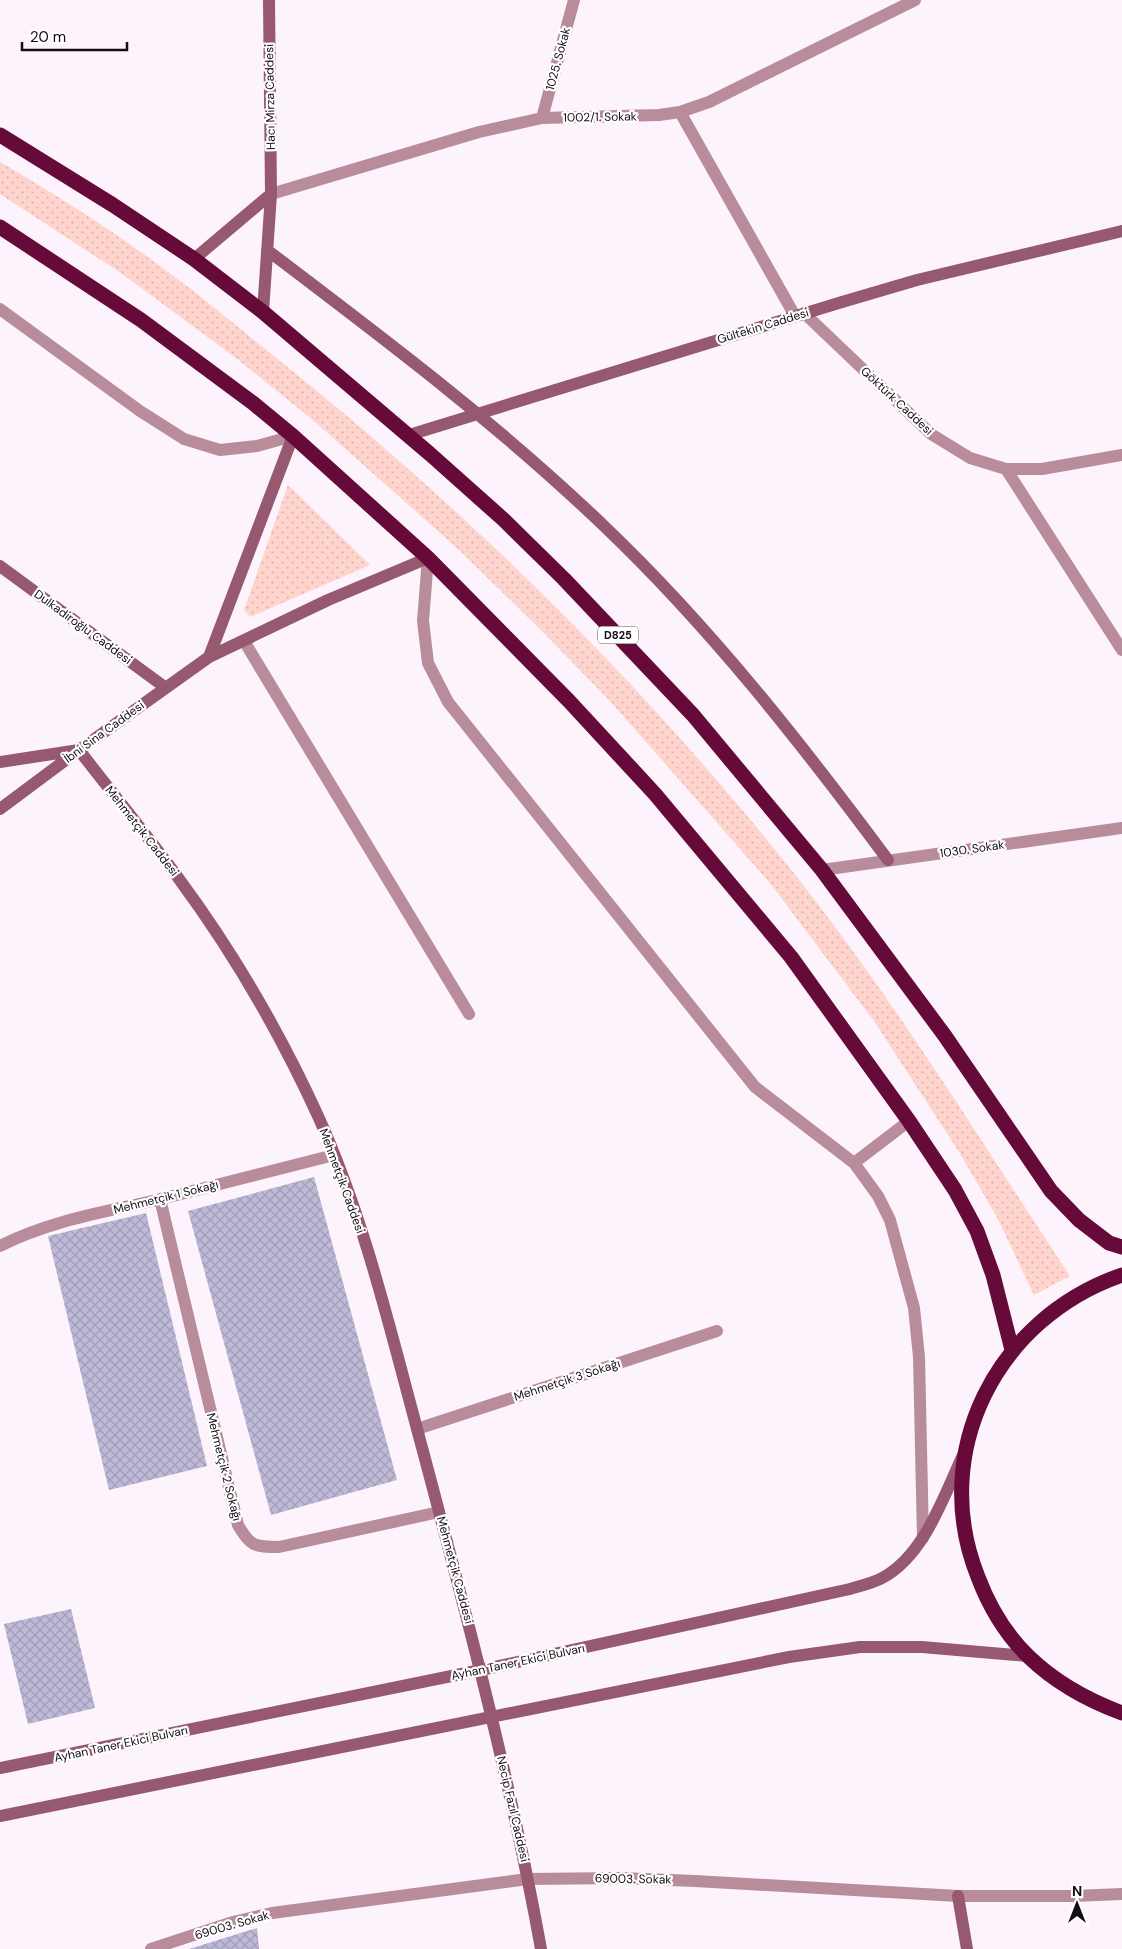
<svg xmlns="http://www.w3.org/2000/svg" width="1122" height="1949" viewBox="0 0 1122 1949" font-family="'DM Sans',sans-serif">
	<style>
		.grass { fill: url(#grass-dots) }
		.building { fill: url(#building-cross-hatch) }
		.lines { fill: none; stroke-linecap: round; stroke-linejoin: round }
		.lane { stroke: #b98c9b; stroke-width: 12 }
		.street { stroke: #b98c9b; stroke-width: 12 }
		.secondary { stroke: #975970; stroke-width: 12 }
		.highway { stroke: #660b39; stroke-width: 15 }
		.labels { text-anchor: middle; stroke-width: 4.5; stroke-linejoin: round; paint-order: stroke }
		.shield { fill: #fff; stroke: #5a555a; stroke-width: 1 }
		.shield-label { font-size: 11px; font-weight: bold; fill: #140c14 }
		.street-label { font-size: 12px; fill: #140c14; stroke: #fff }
	</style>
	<defs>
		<pattern id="grass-dots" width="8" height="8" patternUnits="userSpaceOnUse" patternTransform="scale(1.25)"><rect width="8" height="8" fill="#ffd4cd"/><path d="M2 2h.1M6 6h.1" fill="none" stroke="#dab5af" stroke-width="1.8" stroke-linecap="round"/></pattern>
		<pattern id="building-cross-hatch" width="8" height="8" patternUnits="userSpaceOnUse" patternTransform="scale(1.25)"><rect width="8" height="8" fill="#bdb9d6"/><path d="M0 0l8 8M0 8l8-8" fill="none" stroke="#a29eb7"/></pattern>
	</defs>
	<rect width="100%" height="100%" fill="#fcf3fc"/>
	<!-- grass -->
	<path class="grass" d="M0,162C59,196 116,233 171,274C206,300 240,329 275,357C469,512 646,686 800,881C899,1007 982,1143 1070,1276L1034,1295L997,1217L959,1152L874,1021L770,883L610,701L540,629L457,548L314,421L236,358L121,273L0,194Z
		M288,485L370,565L250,617L244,610Z"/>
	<!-- building -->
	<path class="building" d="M314,1177L397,1480L271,1515L188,1211Z
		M146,1213L207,1466L109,1490L48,1236Z
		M71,1609L95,1708L28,1724L4,1624Z
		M257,1928L259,1949H189Z"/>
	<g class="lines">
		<!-- lane -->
		<path class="lane" d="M0,309L140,411L184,439L220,450L257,446L293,436
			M428,558L423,621L428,663L448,702L755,1087L854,1163L878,1196L890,1220L914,1308L919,1357L923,1538
			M854,1163L909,1121"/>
		<!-- street -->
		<path class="street" d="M680,112L795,316
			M542,118L574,0
			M271,194L479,132L542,118L659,115L680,112L709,102L915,0
			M804,313L931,434L970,458L1006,469H1042L1122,455
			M1006,469L1122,650
			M244,641L469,1014
			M822,870L1122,828
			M160,1199L238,1525C250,1546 254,1547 279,1547L439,1512
			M0,1246C51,1220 106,1212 161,1199C218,1185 276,1170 334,1155
			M417,1429L717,1331
			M151,1949L233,1922L272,1913L528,1879L620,1878L695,1881L958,1896H1073L1122,1894"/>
		<!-- secondary -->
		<path class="secondary" d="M267,250C383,338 499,425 604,526C710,627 801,743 888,860
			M194,259L271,194
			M263,312L271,194L269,0
			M409,435L842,302L917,280L1122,231
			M0,566L166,688
			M209,657L293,436
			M0,762L79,750C112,793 147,835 179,879C233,952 280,1033 318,1116C364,1217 391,1333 420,1440C465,1609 510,1777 541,1949
			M0,809L79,750L209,657L328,600L428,558
			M0,1768L481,1670L850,1589C860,1586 873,1583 882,1578C924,1556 944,1496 963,1455
			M0,1816L789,1657L860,1647H922L1028,1656
			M958,1896L967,1949"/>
		<!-- highway -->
		<path class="highway" d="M0,135L113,205L194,259L263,312L430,454L504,520L564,579L693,715L822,870L945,1036L1051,1191L1079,1220L1109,1243L1122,1247
			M0,227L141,320L253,403L293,436L428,558L569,701L655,794L791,957L909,1121L955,1190L977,1231L993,1275L1012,1350
			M1122,1275C997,1318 928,1452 978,1577C989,1606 1006,1635 1029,1657C1056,1683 1087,1700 1122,1713"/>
	</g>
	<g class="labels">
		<!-- shield labels -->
		<rect class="shield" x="598" y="626.5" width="40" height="17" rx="4"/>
		<g class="shield-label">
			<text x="618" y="639">D825</text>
		</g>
		<!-- street labels -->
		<g class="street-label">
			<text transform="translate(558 59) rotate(-75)" y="4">1025. Sokak</text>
			<text transform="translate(270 97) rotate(-91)" y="4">Hacı Mirza Caddesi</text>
			<text transform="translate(600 117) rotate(-1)" y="4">1002/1. Sokak</text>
			<text transform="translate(763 326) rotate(-17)" y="4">Gültekin Caddesi</text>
			<text transform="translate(897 401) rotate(43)" y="4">Göktürk Caddesi</text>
			<text transform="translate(83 627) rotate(36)" y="4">Dulkadiroğlu Caddesi</text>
			<text transform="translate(104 732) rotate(-36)" y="4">İbni Sina Caddesi</text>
			<text transform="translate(142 831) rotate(52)" y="4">Mehmetçik Caddesi</text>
			<text transform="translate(972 849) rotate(-8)" y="4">1030. Sokak</text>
			<text transform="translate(342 1181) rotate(70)" y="4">Mehmetçik Caddesi</text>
			<text transform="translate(166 1197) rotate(-14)" y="4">Mehmetçik 1 Sokağı</text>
			<text transform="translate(567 1380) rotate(-18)" y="4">Mehmetçik 3 Sokağı</text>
			<text transform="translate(224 1467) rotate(76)" y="4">Mehmetçik 2 Sokağı</text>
			<text transform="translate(455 1570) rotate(75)" y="4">Mehmetçik Caddesi</text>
			<text transform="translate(518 1662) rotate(-12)" y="4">Ayhan Taner Ekici Bulvarı</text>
			<text transform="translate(121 1744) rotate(-12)" y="4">Ayhan Taner Ekici Bulvarı</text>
			<text transform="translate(513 1809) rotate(77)" y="4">Necip Fazıl Caddesi</text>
			<text transform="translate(633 1879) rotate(1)" y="4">69003. Sokak</text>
			<text transform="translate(232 1925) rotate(-16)" y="4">69003. Sokak</text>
		</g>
	</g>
	<!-- north arrow -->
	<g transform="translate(1077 1904)" stroke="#ffffff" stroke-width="4" paint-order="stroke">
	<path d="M0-4L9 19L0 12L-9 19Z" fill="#140c14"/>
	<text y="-8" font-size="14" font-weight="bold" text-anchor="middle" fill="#140c14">N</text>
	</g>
	<!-- scale -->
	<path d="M22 42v8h105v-8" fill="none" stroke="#140c14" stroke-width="2.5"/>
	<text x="30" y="42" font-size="15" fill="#140c14" stroke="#ffffff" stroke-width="4" paint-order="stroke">20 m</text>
</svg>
